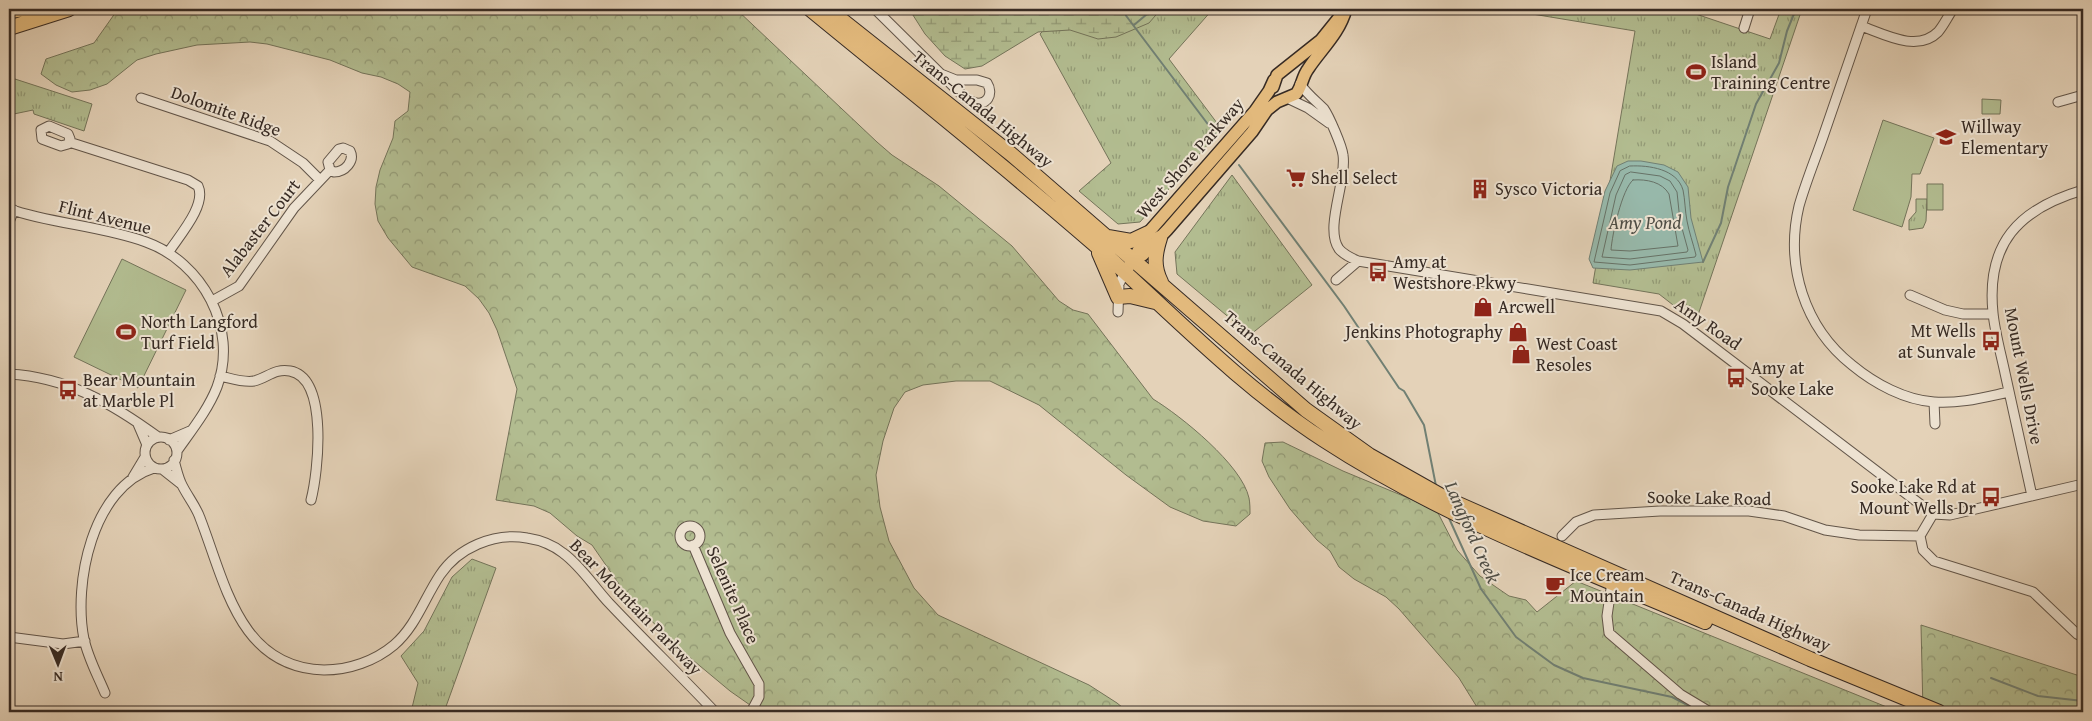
<svg xmlns="http://www.w3.org/2000/svg" width="2092" height="721" viewBox="0 0 2092 721" font-family="'Gentium Book Plus',serif">
	<style>
		.grass { fill: url(#grass-tufts); stroke: #74745a }
		.forest { fill: url(#forest-crowns); stroke: #74745a }
		.wetland { fill: url(#wetland-marsh); stroke: #74745a }
		.pitch { fill: #b2bc90; stroke: #74745a }
		.water { fill: #97b8aa; stroke: #718074 }
		.lines { fill: none; stroke-linecap: round; stroke-linejoin: round }
		.shore { stroke: #677267; stroke-width: 1 }
		.stream { stroke: #718074; stroke-width: 2 }
		.minor-casing { stroke: #625549; stroke-width: 11 }
		.major-casing { stroke: #372b24; stroke-width: 14 }
		.highway-casing { stroke: #372b24; stroke-width: 16 }
		.minor { stroke: #ede2d1; stroke-width: 9 }
		.major { stroke: #e2b97c; stroke-width: 11 }
		.highway { stroke: #e2b97c; stroke-width: 14 }
		.labels { text-anchor: middle; stroke-width: 4; stroke-linejoin: round; paint-order: stroke }
		.poi-label { font-size: 18px; fill: #372b24; stroke: #ede2d1; text-anchor: start }
		.street-label { font-size: 18px; fill: #372b24; stroke: #ede2d1 }
		.water-label { font-size: 19px; font-style: italic; fill: #4f4e46; stroke: #ede2d1 }
	</style>
	<defs>
		<pattern id="grass-tufts" width="24" height="20" patternUnits="userSpaceOnUse" patternTransform="scale(1.25)"><rect width="24" height="20" fill="#b2bc90"/><path d="M3 7l-1-3M5 7V3M7 7l1-3M15 17l-1-3M17 17v-4M19 17l1-3" fill="none" stroke="#929975"/></pattern>
		<pattern id="forest-crowns" width="20" height="18" patternUnits="userSpaceOnUse" patternTransform="scale(1.25)"><rect width="20" height="18" fill="#b2bc90"/><path d="M2 6a3 3 0 1 1 6 0M12 15a3 3 0 1 1 6 0" fill="none" stroke="#929975"/></pattern>
		<pattern id="wetland-marsh" width="20" height="14" patternUnits="userSpaceOnUse" patternTransform="scale(1.25)"><rect width="20" height="14" fill="#b2bc90"/><path d="M1 5h8M5 5V1M11 12h8M15 12V8" fill="none" stroke="#929975"/></pattern>
	</defs>
	<rect width="100%" height="100%" fill="#e4d2b8"/>
	<filter id="stains"><feTurbulence type="fractalNoise" baseFrequency=".004" numOctaves="4"/><feColorMatrix values="0 0 0 0 .2 0 0 0 0 .09 0 0 0 0 .02 0 0 0 .5 -.17"/></filter>
	<radialGradient id="worn" r=".72"><stop offset=".6" stop-color="#630" stop-opacity="0"/><stop offset="1" stop-color="#630" stop-opacity=".3"/></radialGradient>
	<!-- grass -->
	<path class="grass" d="M1111,9H1213L1169,59L1223,131L1209,143L1140,222L1118,224L1079,191L1111,163L1040,34L1045,29Z
		M1502,9H1681L1770,39L1781,9H1802L1697,318L1691,319L1659,294L1593,283L1635,31Z
		M9,79H15L92,104L84,131L34,114L33,110L9,115Z
		M1232,175L1312,285L1250,335L1177,274L1175,252Z
		M1916,199H1927L1926,221L1923,228L1909,230V220L1916,212Z
		M472,559L496,568L444,712H411L418,683L401,656L424,631L452,577Z"/>
	<!-- forest -->
	<path class="forest" d="M118,9H736L877,142L892,155L939,186L1012,246L1059,301L1073,310L1088,314L1153,399C1181,416 1242,465 1249,498C1250,503 1250,509 1250,514L1236,526L1203,521L1170,507L1126,475L1039,405L990,381H956L923,385L905,392L894,408L883,441L876,475L880,507L889,541L914,588L938,615L1089,685L1117,703L1128,712H760L730,691L670,641L621,587L592,545L577,536L550,513L534,506L496,500L517,389L497,330L489,313L479,299L465,286L412,267L388,238L378,221L375,204L376,187L380,170L393,138L395,121L408,111L410,92L398,84L381,77L362,73L330,60L267,44L250,42L197,45L156,54L137,60L107,84L90,90L72,92L56,85L41,74L46,59L94,43Z
		M1283,442L1343,471L1413,500L1438,513L1457,550L1480,576L1509,596L1526,600L1537,612L1576,581L1899,712H1480L1459,678L1399,609L1386,597L1354,579L1339,567L1330,551L1317,540L1290,509L1269,477L1262,461L1265,443Z
		M1921,625L2083,677V712H1923Z"/>
	<!-- wetland -->
	<path class="wetland" d="M911,9H1161L1149,23L1116,37L1098,39L1070,30L1038,32L982,66L965,69L945,56L925,34L911,12Z
		M1512,9H1592C1572,19 1533,13 1512,9Z"/>
	<!-- pitch -->
	<path class="pitch" d="M1982,99L2001,100L2000,114H1982Z
		M1883,120L1934,138L1920,174H1912L1911,197L1902,227L1853,210Z
		M1927,184H1943V210H1927Z
		M122,259L186,290L138,388L74,357Z"/>
	<!-- water -->
	<path class="water" d="M1628,161H1641L1664,165L1678,172L1688,187L1691,218L1703,262L1630,270L1593,268L1589,259L1605,191L1617,166Z"/>
	<g class="lines">
		<!-- shore -->
		<path class="shore" d="M1630,166C1649,165 1677,169 1683,190C1685,199 1685,211 1687,221C1689,232 1693,243 1696,255L1695,257L1630,265L1594,262L1610,193L1620,171Z
			M1631,172L1660,176L1670,181L1677,192L1680,221L1688,250L1687,252L1630,259L1602,257L1616,195L1625,175Z
			M1633,180C1647,179 1662,182 1669,194L1678,246L1630,251L1611,250C1612,235 1622,189 1633,180Z"/>
		<!-- stream -->
		<path class="stream" d="M1121,9L1216,135
			M1134,25L1153,9
			M1239,165L1344,306L1399,388L1404,391L1424,425L1436,486
			M1703,262L1721,223L1728,187L1756,104L1779,63L1787,31L1796,9
			M1448,516L1481,589L1516,637L1554,665L1583,678L1672,697L1701,712
			M1991,678L2038,696L2083,701
			M1786,712L1802,710L1813,712"/>
		<defs>
			<path id="minor" d="M875,9L956,89C961,94 967,100 973,102C987,107 994,94 987,83L977,80H956L941,74
				M1867,9C1853,49 1839,90 1825,131C1817,155 1806,181 1799,206C1785,265 1804,327 1852,365C1875,384 1905,400 1934,402C1960,404 1985,397 2009,392
				M2032,9H2033
				M1861,26C1884,34 1917,53 1938,32C1944,25 1948,16 1953,9
				M1744,28L1750,9
				M1300,84C1307,94 1316,101 1324,109C1329,116 1342,146 1343,155C1347,181 1324,228 1339,249C1344,255 1351,258 1358,261L1661,311L1683,324L1933,514L1950,515L2083,484
				M141,98L270,141L303,163L320,180
				M1287,98L1308,108L1329,123
				M2058,102L2083,95
				M49,126L68,134L70,139L68,144L61,146L42,139L41,130Z
				M69,142L188,180L198,186C207,205 179,236 168,253
				M343,148L350,151C355,161 345,172 334,172L330,170L328,162L339,149Z
				M9,209C53,224 102,226 146,242C202,262 239,328 217,387C208,410 191,431 177,451
				M9,222L14,210
				M1336,280L1358,261
				M1910,295L1945,310L1963,314H1993
				M212,301L239,286L294,208L330,170
				M1118,312L1119,284L1125,272
				M9,374C67,377 113,404 158,437
				M220,376C230,378 243,383 254,381C267,378 275,368 290,371C329,378 318,473 311,500
				M1934,402L1935,424
				M138,424L147,445
				M145 453a16 16 0 1 1 32 0a16 16 0 1 1-32 0Z
				M169,440L190,431
				M174,460C176,468 178,476 181,483C187,496 196,506 200,518C225,582 239,668 324,670C349,670 375,661 394,645C416,626 424,599 440,575C458,548 494,532 527,538C540,540 553,545 563,553C581,566 594,587 609,603C644,640 680,675 715,712
				M162,469L181,484
				M133,477L145,457
				M2032,496C2023,455 2014,414 2005,373C2001,354 1995,333 1993,313C1986,244 2018,209 2083,190
				M1933,514L1920,536L1923,550L1934,561L2033,592L2077,634L2083,637
				M680 536a10 10 0 1 1 20 0a10 10 0 1 1-20 0Z
				M1562,536L1576,522L1594,515L1660,511H1749L1784,516L1825,530L1859,535L1920,536
				M693,545L730,633L759,684V697L751,712
				M1612,582L1607,616L1609,633L1680,694L1710,712
				M9,637L63,644L85,641
				M105,693C98,676 88,658 84,639C73,584 92,487 154,468"/>
			<path id="major" d="M1317,45L1342,14
				M1273,87L1277,75L1321,40
				M1134,260L1143,255L1167,230L1252,132L1267,110L1277,102L1296,94C1302,87 1302,77 1308,69C1322,48 1339,34 1346,9
				M1125,272C1134,260 1140,246 1148,233L1255,111L1269,91L1274,80"/>
			<path id="highway" d="M810,9C905,87 1001,163 1094,244C1169,311 1239,385 1324,440C1442,517 1576,567 1705,622
				M828,9L1011,154L1306,410L1369,455L1447,499L1810,659L1939,712
				M9,11L25,9
				M9,28L69,9
				M1108,237L1131,241L1148,233
				M1160,238C1155,254 1153,266 1161,282
				M1099,253L1118,297L1130,296L1155,302"/>
		</defs>
		<!-- minor casing -->
		<use href="#minor" class="minor-casing"/>
		<!-- major casing -->
		<use href="#major" class="major-casing"/>
		<!-- highway casing -->
		<use href="#highway" class="highway-casing"/>
		<!-- minor -->
		<use href="#minor" class="minor"/>
		<!-- major -->
		<use href="#major" class="major"/>
		<!-- highway -->
		<use href="#highway" class="highway"/>
	</g>
	<!-- icons -->
	<defs>
		<symbol id="stadium-bare" viewBox="-9 -9 18 18"><path d="M0-5a6.5 5 0 1 0 0 10a6.5 5 0 1 0 0-10ZM-3.5-1.8h7v3.6h-7Z" fill="#8f2418" stroke="#ede2d1" stroke-width="2.5" paint-order="stroke"/></symbol>
		<symbol id="school-bare" viewBox="-9 -9 18 18"><path d="M0-5L7-2L0 1L-7-2ZM-4 1L0 2.5L4 1V4Q0 6-4 4Z" fill="#8f2418" stroke="#ede2d1" stroke-width="2.5" paint-order="stroke"/></symbol>
		<symbol id="supermarket-bare" viewBox="-9 -9 18 18"><path d="M-6-5.5h2.5l.6 2H6L4.5 2H-2.5L-4.4-4H-6ZM-1.5 3.2a1.3 1.3 0 1 0 .1 0ZM3 3.2a1.3 1.3 0 1 0 .1 0Z" fill="#8f2418" stroke="#ede2d1" stroke-width="2.5" paint-order="stroke"/></symbol>
		<symbol id="building-bare" viewBox="-9 -9 18 18"><path d="M-4-6H4V6H1V3H-1V6H-4ZM-2.5-4.3h1.7v1.8h-1.7ZM.8-4.3h1.7v1.8H.8ZM-2.5-1h1.7V.8h-1.7ZM.8-1h1.7V.8H.8Z" fill="#8f2418" stroke="#ede2d1" stroke-width="2.5" paint-order="stroke"/></symbol>
		<symbol id="bus-bare" viewBox="-9 -9 18 18"><path d="M-5-6H5V4H4V6H2V4H-2V6H-4V4H-5ZM-3.5-4V0h7V-4ZM-3.5 1.2v1.5H-2V1.2ZM2 1.2v1.5H3.5V1.2Z" fill="#8f2418" stroke="#ede2d1" stroke-width="2.5" paint-order="stroke"/></symbol>
		<symbol id="shop-bare" viewBox="-9 -9 18 18"><path d="M-5-2.5h2.3a2.7 3.5 0 0 1 5.4 0H5L5.5 6h-11ZM-1.5-2.5h3a1.5 2.3 0 0 0-3 0Z" fill="#8f2418" stroke="#ede2d1" stroke-width="2.5" paint-order="stroke"/></symbol>
		<symbol id="cafe-bare" viewBox="-9 -9 18 18"><path d="M-5.5-4.5H6V0H3Q3 3.5 0 3.5H-2.5Q-5.5 3.5-5.5 0ZM3-3.2v2h1.7v-2ZM-6 4.5H4V6H-6Z" fill="#8f2418" stroke="#ede2d1" stroke-width="2.5" paint-order="stroke"/></symbol>
	</defs>
	<g fill-rule="evenodd">
		<use href="#stadium-bare" x="1682" y="58" width="28" height="28"/>
		<use href="#school-bare" x="1932" y="123" width="28" height="28"/>
		<use href="#supermarket-bare" x="1282" y="164" width="28" height="28"/>
		<use href="#building-bare" x="1466" y="175" width="28" height="28"/>
		<use href="#bus-bare" x="1364" y="258" width="28" height="28"/>
		<use href="#shop-bare" x="1469" y="293" width="28" height="28"/>
		<use href="#stadium-bare" x="112" y="318" width="28" height="28"/>
		<use href="#shop-bare" x="1504" y="318" width="28" height="28"/>
		<use href="#bus-bare" x="1977" y="327" width="28" height="28"/>
		<use href="#shop-bare" x="1507" y="340" width="28" height="28"/>
		<use href="#bus-bare" x="1722" y="364" width="28" height="28"/>
		<use href="#bus-bare" x="54" y="376" width="28" height="28"/>
		<use href="#bus-bare" x="1977" y="483" width="28" height="28"/>
		<use href="#cafe-bare" x="1541" y="571" width="28" height="28"/>
	</g>
	<g class="labels">
		<!-- poi labels -->
		<g class="poi-label">
			<text x="1711" y="68">Island<tspan x="1711" dy="21">Training Centre</tspan></text>
			<text x="1961" y="133">Willway<tspan x="1961" dy="21">Elementary</tspan></text>
			<text x="1311" y="184">Shell Select</text>
			<text x="1495" y="195">Sysco Victoria</text>
			<text x="1393" y="268">Amy at<tspan x="1393" dy="21">Westshore Pkwy</tspan></text>
			<text x="1498" y="313">Arcwell</text>
			<text x="141" y="328">North Langford<tspan x="141" dy="21">Turf Field</tspan></text>
			<text x="1976" y="337" text-anchor="end">Mt Wells<tspan x="1976" dy="21">at Sunvale</tspan></text>
			<text x="1503" y="338" text-anchor="end">Jenkins Photography</text>
			<text x="1536" y="350">West Coast<tspan x="1536" dy="21">Resoles</tspan></text>
			<text x="1751" y="374">Amy at<tspan x="1751" dy="21">Sooke Lake</tspan></text>
			<text x="83" y="386">Bear Mountain<tspan x="83" dy="21">at Marble Pl</tspan></text>
			<text x="1976" y="493" text-anchor="end">Sooke Lake Rd at<tspan x="1976" dy="21">Mount Wells Dr</tspan></text>
			<text x="1570" y="581">Ice Cream<tspan x="1570" dy="21">Mountain</tspan></text>
		</g>
		<!-- street labels -->
		<g class="street-label">
			<text transform="translate(983 109) rotate(39)" y="6">Trans-Canada Highway</text>
			<text transform="translate(226 111) rotate(20)" y="6">Dolomite Ridge</text>
			<text transform="translate(1190 158) rotate(-49)" y="6">West Shore Parkway</text>
			<text transform="translate(105 217) rotate(14)" y="6">Flint Avenue</text>
			<text transform="translate(260 228) rotate(-52)" y="6">Alabaster Court</text>
			<text transform="translate(1708 324) rotate(35)" y="6">Amy Road</text>
			<text transform="translate(1293 370) rotate(40)" y="6">Trans-Canada Highway</text>
			<text transform="translate(2024 376) rotate(79)" y="6">Mount Wells Drive</text>
			<text transform="translate(1709 498) rotate(1)" y="6">Sooke Lake Road</text>
			<text transform="translate(733 595) rotate(66)" y="6">Selenite Place</text>
			<text transform="translate(636 607) rotate(46)" y="6">Bear Mountain Parkway</text>
			<text transform="translate(1750 611) rotate(24)" y="6">Trans-Canada Highway</text>
		</g>
		<!-- water labels -->
		<g class="water-label">
			<text x="1645" y="229">Amy Pond</text>
			<text transform="translate(1473 532) rotate(66)" y="7">Langford Creek</text>
		</g>
	</g>
	<!-- margin -->
	<rect width="2092" height="721" fill="none" stroke="#e4d2b8" stroke-width="30"/>
	<rect x="10" y="10" width="2072" height="701" fill="none" stroke="#372b24" stroke-width="2.5"/>
	<rect x="15" y="15" width="2062" height="691" fill="none" stroke="#372b24"/>
	<!-- north arrow -->
	<g transform="translate(58 664) rotate(179)" stroke="#ede2d1" stroke-width="4" paint-order="stroke">
	<path d="M0-4L9 19L0 12L-9 19Z" fill="#372b24"/>
	<text y="-8" font-size="14" font-weight="bold" text-anchor="middle" fill="#372b24">N</text>
	</g>
	<rect width="100%" height="100%" filter="url(#stains)"/>
	<rect width="100%" height="100%" fill="url(#worn)"/>
</svg>
